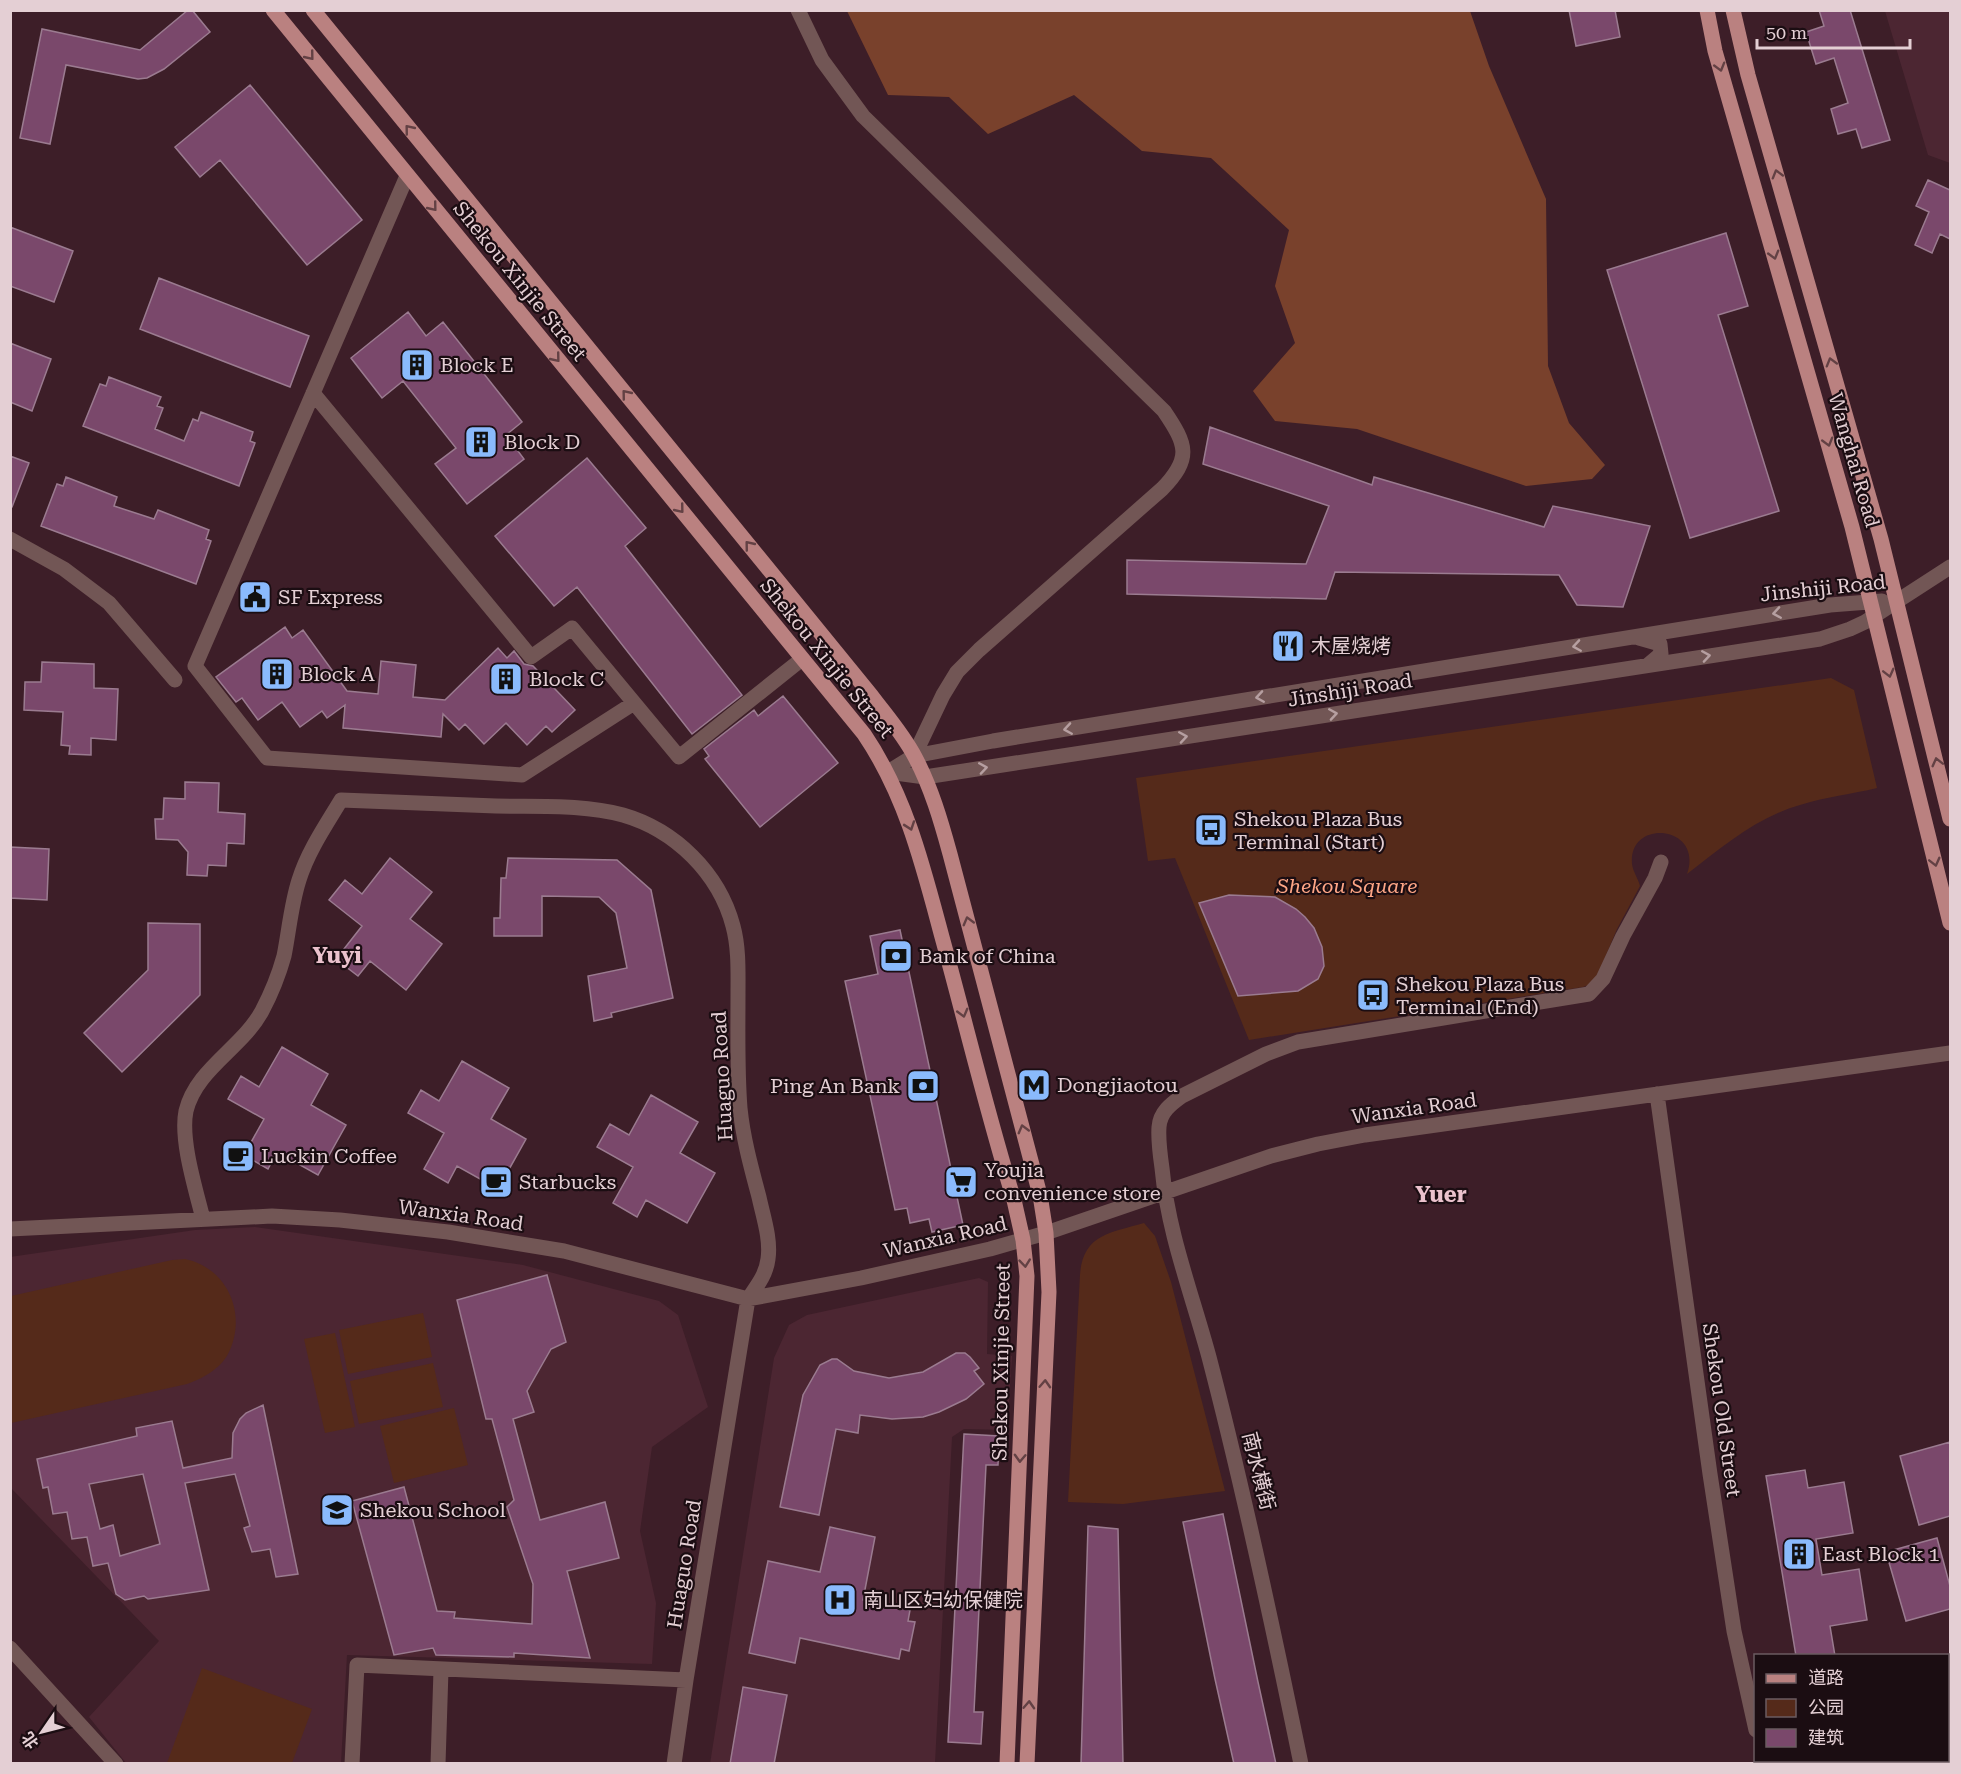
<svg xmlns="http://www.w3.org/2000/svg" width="1961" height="1774" viewBox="0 0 1961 1774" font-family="'Roboto Serif','Noto Sans SC',serif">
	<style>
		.built { fill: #4c2632 }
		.green { fill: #552a1a }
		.forest { fill: #79412c }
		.building { fill: #7a486b; stroke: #9b7b90; stroke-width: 1.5; fill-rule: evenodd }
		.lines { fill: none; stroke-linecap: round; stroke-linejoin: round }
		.minor { stroke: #725655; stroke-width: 15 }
		.major { stroke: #ba8180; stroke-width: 15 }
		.oneway { stroke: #634144 }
		.oneway2 { stroke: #b69fa1 }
		.labels { text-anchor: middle; stroke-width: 4.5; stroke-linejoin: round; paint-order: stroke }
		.street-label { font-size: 20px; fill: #e4cfd4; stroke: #1b0d12 }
		.poi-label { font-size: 20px; fill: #e4cfd4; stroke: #1b0d12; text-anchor: start }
		.park-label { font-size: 20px; font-style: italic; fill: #fea686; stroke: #1b0d12 }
		.quarter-label { font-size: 22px; font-weight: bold; fill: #ebc2cd; stroke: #1b0d12 }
	</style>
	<rect width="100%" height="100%" fill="#3d1e28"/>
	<!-- built -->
	<path class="built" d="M1885,11H1950V163L1928,155Z
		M255,1227L523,1265L659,1301L678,1315L708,1407L652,1447L640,1531L656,1603L652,1664L347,1655L341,1763H126L89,1717L159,1641L11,1488L10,1257L195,1230Z
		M979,1278L988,1282L987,1354L1012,1356L1007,1430L964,1429L952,1437L935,1763L710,1764L774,1358L789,1325L807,1315Z"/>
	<!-- green -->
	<path class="green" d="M1831,678L1854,690L1877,788C1852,794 1825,797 1800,805C1757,817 1722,847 1687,874C1704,825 1628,818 1632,864C1633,872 1638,878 1640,886L1617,929L1596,979L1591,984L1583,987L1249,1040L1175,858L1148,861L1136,778Z
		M1144,1223L1155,1236L1171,1282L1225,1491L1123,1504L1068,1502L1080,1275C1083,1234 1110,1233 1144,1223Z
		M185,1259C228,1268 248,1315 228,1354C221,1368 202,1379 187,1384L11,1423V1296L172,1260Z
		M423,1313L432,1357L348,1374L339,1330Z
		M335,1333L355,1427L325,1433L304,1339Z
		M433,1363L443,1407L359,1424L350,1381Z
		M454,1408L468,1465L394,1483L380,1426Z
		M202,1668L312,1709L292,1763H167Z"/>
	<!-- forest -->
	<path class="forest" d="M847,11H1470L1489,66L1546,199L1548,366L1569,423L1605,465L1592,479L1526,486L1357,429L1275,421L1253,391L1295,343L1275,286L1289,230L1211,158L1142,151L1074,95L988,134L949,97L888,95Z"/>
	<!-- building -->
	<path class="building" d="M188,10H192L210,32L164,69L147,78L138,79L66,65L50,144L20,138L42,29L140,50Z
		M1569,10H1615L1620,37L1576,46Z
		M1819,10H1850L1890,140L1862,148L1856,129L1838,134L1831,109L1848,103L1834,58L1816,64L1806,32L1824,26Z
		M250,85L362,220L307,265L220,160L200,177L175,147Z
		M1928,180L1950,190V239L1940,234L1932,253L1915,245L1929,212L1916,206Z
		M10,227L73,251L54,302L10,286Z
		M1726,233L1748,306L1718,315L1779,511L1690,538L1607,270Z
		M159,278L309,336L290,387L140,329Z
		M408,312L426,336L443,322L522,422L506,435L524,459L467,504L435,464L456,448L403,381L382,398L351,358Z
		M10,343L51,359L32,411L10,402Z
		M109,377L161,397L157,406L163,408L155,429L184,441L193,419L198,421L201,412L253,432L250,441L255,443L239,486L83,426L100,384L106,386Z
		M1210,427L1372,485L1374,477L1544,527L1553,506L1650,526L1623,607L1577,605L1559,575L1335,572L1326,599L1127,594V560L1306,564L1329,506L1203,464Z
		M10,456L29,463L12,507H10Z
		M587,458L646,528L625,546L742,695L692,734L577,587L554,606L495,536Z
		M66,477L117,497L114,506L154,519L158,510L209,530L206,539L211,541L196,584L41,526L57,484L63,486Z
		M285,627L292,638L303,630L347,691L378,694L381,661L416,665L413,697L445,700L498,648L507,658L514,651L524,664L533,666L575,710L552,732L546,726L527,745L506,723L484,744L465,724L459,730L443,714L441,737L343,728L345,705L327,718L322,711L300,727L282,702L258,720L242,698L236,702L216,677Z
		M42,662L94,664V688L118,689L116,740L91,738V755L69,754L70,746L61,745L63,712L24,710L25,682H41Z
		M783,696L838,763L760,827L705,759L709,756L704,749L754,710L758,716Z
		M185,782L219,783L218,812L245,814L244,844L227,843L226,866L208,865L207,876L187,875L188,852L178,840L156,839L155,819H163L164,798L185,799Z
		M10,847L49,849L47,900L10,898Z
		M390,858L432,892L410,919L442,944L406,990L370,961L358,976L336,959L362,926L329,900L345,880L362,894Z
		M508,858L617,860L651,890L673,998L611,1013L612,1017L594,1021L588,976L627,968L616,913L599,897L542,896V936H494V918H500L501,878H506Z
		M1229,895L1275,897L1296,909L1305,917L1314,928L1322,947L1324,966L1318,979L1298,991L1238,996L1199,903Z
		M148,923L200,924V995L122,1072L84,1033L148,970Z
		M900,930L963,1225L932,1232L929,1219L910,1223L907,1208L895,1210L845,981L878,974L870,936Z
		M282,1047L328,1074L311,1105L346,1125L318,1175L277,1152L268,1169L244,1155L264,1119L228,1099L241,1076L259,1087Z
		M462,1061L509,1088L491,1119L526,1139L498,1189L457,1166L448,1183L424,1169L444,1133L408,1113L421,1090L439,1101Z
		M651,1095L698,1122L680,1153L715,1173L687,1223L646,1200L637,1217L613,1203L633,1167L597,1147L610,1124L629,1135Z
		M547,1275L566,1342L551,1349L527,1391L534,1412L513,1419L540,1520L605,1502L619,1558L567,1571L590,1658L514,1653V1657L436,1655L433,1648L394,1655L352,1501L404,1487L437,1611L455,1612L454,1618L532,1624L533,1584L507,1507L514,1500L492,1419H486L457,1300Z
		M956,1353H965L970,1357L979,1368L974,1371L984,1384L966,1399L939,1412L923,1417L892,1419L860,1415L858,1433L836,1429L819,1515L780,1507L803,1395L820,1365L832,1359H837L854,1371L889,1378L923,1372Z
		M263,1405L298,1574L276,1577L270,1549L252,1552L244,1528L250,1526L235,1474L185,1483L209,1590L148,1599L144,1596L125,1600L116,1594L108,1563L93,1566L87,1537L72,1539L67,1512L53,1514L48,1487L43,1488L37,1459L137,1436L136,1428L172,1421L183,1468L232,1458L233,1433L240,1419L246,1413ZM143,1474L160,1544L120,1556L113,1525L100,1529L89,1484Z
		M964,1434L999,1436L998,1465H986L974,1712H983L981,1744L948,1742Z
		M1950,1442V1516L1919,1525L1900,1456Z
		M1805,1470L1808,1488L1844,1482L1853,1533L1816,1539L1822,1575L1859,1569L1867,1620L1830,1626L1835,1656H1796L1766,1476Z
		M1223,1514L1258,1682L1276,1764H1234L1215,1679L1183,1522Z
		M1088,1526L1118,1529L1123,1764H1081Z
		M830,1527L875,1537L863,1600L910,1610L908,1621L915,1622L909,1651L901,1649L899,1659L800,1638L795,1663L749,1653L768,1561L820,1572Z
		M1937,1538L1950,1586V1609L1906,1621L1886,1552Z
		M743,1687L787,1695L774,1764H730Z"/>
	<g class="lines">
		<!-- minor -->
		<path class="minor" d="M798,10L822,60L863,116L1164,411C1187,445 1192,458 1162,489L979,650L957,672L943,695L914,756
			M407,176L195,666L267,758L522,775L634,703
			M313,393L531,657L572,628L679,757L802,659
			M10,539L64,569L109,603L175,680
			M1639,638L1660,644L1661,654L1648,665
			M888,772L925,777L1820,639L1850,629L1865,622L1950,567
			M888,772L914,756L993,741L1830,605L1882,601
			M1657,1094L1710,1474L1734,1631L1756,1730
			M203,1219C196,1190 180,1140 186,1111C196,1069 242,1048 262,1011C271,994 279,974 284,956C289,931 291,905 299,880C308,851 326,825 341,800C393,802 444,804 496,806C537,807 583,804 623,815C675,830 719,873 733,926C739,948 738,972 738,994C738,1032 737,1070 740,1108C743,1138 751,1167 759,1197C763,1216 771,1239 768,1259C766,1275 757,1286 748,1299L686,1680L674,1764
			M10,1229L272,1216L340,1220L448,1232L564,1251L748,1299L861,1278L990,1249L1046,1233L1271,1156L1318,1144L1365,1135L1950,1053
			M10,1648L116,1764
			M1762,1760L1763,1764
			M352,1764L357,1665L686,1680
			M438,1764L441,1670
			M1301,1764C1273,1627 1244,1491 1209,1357C1192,1294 1168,1233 1162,1168C1160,1154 1158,1140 1159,1127C1160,1112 1171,1104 1182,1096L1266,1054L1298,1042L1589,994L1603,979L1623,936L1655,878L1661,862"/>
		<!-- major -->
		<path class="major" d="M273,10L864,734C906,796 923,866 942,937C966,1024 987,1113 1014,1200L1023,1240L1027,1276L1007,1764
			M313,10L871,695C886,715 903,734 915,757C931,787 941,821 950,854L1040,1195L1046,1233L1049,1292L1027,1764
			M1707,10L1715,51L1852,527L1950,923
			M1733,10L1748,75L1881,539L1950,819"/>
	</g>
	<!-- one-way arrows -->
	<defs><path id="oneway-chevron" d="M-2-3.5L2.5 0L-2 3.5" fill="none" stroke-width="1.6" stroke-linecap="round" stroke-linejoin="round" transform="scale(1.5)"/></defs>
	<g class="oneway">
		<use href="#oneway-chevron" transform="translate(310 56) rotate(51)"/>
		<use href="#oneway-chevron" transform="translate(1720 67) rotate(74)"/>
		<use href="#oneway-chevron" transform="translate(409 129) rotate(-129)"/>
		<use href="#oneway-chevron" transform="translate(1777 174) rotate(-106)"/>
		<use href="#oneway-chevron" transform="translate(433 207) rotate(51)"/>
		<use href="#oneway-chevron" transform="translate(1774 255) rotate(74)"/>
		<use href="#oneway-chevron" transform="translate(556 358) rotate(51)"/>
		<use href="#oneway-chevron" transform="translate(1831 362) rotate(-106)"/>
		<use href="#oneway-chevron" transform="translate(626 394) rotate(-129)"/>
		<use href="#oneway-chevron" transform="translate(1828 442) rotate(74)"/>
		<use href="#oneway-chevron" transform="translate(680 509) rotate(51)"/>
		<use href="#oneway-chevron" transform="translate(749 545) rotate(-129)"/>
		<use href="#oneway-chevron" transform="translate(1889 673) rotate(76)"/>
		<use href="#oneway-chevron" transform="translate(1937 762) rotate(-104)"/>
		<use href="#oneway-chevron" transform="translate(910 826) rotate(71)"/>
		<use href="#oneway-chevron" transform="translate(1935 862) rotate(76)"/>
		<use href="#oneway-chevron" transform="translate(968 921) rotate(-105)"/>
		<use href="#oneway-chevron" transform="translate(963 1013) rotate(75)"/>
		<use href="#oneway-chevron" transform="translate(1023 1129) rotate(-105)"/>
		<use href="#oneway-chevron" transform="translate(1025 1263) rotate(84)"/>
		<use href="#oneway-chevron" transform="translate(1045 1384) rotate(-87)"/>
		<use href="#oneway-chevron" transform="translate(1020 1458) rotate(92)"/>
		<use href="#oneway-chevron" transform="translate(1029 1705) rotate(-87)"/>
	</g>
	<g class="oneway2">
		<use href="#oneway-chevron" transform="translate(1777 613) rotate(171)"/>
		<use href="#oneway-chevron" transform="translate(1577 646) rotate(171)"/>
		<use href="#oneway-chevron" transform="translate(1706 656) rotate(-9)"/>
		<use href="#oneway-chevron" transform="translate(1260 697) rotate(171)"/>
		<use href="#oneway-chevron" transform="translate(1333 714) rotate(-9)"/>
		<use href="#oneway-chevron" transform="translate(1068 729) rotate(171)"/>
		<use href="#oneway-chevron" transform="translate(1183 737) rotate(-9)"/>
		<use href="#oneway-chevron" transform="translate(983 768) rotate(-9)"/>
	</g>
	<!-- icons -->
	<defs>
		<symbol id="building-square" viewBox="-11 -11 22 22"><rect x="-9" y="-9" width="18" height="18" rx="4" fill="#8abafc" stroke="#1b0d12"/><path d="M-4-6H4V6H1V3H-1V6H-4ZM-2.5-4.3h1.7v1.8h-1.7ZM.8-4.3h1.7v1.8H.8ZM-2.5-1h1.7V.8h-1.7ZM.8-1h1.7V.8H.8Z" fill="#111"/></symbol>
		<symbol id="civic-square" viewBox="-11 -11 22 22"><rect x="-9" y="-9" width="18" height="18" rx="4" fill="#8abafc" stroke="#1b0d12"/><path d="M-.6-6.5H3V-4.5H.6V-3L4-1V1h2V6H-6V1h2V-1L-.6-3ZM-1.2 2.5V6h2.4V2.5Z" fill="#111"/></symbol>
		<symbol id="restaurant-square" viewBox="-11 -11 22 22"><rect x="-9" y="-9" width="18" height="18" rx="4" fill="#8abafc" stroke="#1b0d12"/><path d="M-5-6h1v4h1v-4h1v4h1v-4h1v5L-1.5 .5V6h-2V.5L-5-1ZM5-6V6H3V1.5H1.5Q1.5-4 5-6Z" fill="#111"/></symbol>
		<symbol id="bus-square" viewBox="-11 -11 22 22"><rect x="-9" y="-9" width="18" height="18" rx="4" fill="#8abafc" stroke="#1b0d12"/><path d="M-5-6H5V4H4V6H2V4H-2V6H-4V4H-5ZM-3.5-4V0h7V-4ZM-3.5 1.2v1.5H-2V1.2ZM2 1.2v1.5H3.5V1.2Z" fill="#111"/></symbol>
		<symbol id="bank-square" viewBox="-11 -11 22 22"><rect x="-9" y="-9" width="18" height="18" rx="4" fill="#8abafc" stroke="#1b0d12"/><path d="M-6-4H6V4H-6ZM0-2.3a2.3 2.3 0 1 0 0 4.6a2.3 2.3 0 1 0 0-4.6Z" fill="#111"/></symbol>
		<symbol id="metro-square" viewBox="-11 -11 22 22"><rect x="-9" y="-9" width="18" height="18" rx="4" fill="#8abafc" stroke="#1b0d12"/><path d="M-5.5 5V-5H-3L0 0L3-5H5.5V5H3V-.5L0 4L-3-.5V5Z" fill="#111"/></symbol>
		<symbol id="cafe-square" viewBox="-11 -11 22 22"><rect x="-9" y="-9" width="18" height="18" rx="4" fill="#8abafc" stroke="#1b0d12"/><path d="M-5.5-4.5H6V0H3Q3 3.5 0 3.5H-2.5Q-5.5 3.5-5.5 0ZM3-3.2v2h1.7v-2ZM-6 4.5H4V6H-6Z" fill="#111"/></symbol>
		<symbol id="supermarket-square" viewBox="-11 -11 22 22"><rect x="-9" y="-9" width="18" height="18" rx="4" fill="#8abafc" stroke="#1b0d12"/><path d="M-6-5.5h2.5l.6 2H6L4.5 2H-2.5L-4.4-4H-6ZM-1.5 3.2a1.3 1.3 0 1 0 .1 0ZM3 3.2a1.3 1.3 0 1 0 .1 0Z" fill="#111"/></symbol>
		<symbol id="school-square" viewBox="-11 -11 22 22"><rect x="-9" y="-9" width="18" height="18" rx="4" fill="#8abafc" stroke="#1b0d12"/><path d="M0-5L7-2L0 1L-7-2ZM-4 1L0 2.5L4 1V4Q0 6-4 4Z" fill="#111"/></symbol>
		<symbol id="hospital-square" viewBox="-11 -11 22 22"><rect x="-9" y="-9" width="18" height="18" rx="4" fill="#8abafc" stroke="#1b0d12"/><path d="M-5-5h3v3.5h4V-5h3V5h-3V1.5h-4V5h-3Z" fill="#111"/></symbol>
	</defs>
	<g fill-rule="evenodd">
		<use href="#building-square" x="398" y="346" width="38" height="38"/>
		<use href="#building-square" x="462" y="423" width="38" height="38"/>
		<use href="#civic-square" x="236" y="578" width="38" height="38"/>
		<use href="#restaurant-square" x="1269" y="627" width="38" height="38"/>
		<use href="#building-square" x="258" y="655" width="38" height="38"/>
		<use href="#building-square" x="487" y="660" width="38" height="38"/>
		<use href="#bus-square" x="1192" y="811" width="38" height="38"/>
		<use href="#bank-square" x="877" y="937" width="38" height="38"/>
		<use href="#bus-square" x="1354" y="976" width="38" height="38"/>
		<use href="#metro-square" x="1015" y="1066" width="38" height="38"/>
		<use href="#bank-square" x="904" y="1067" width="38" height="38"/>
		<use href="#cafe-square" x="219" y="1137" width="38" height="38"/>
		<use href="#cafe-square" x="477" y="1163" width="38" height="38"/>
		<use href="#supermarket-square" x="942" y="1163" width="38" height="38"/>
		<use href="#school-square" x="318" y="1491" width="38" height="38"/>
		<use href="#building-square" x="1780" y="1535" width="38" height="38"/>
		<use href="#hospital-square" x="821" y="1581" width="38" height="38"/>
	</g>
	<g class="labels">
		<!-- street labels -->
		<g class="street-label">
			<text transform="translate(520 281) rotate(51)" y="7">Shekou Xinjie Street</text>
			<text transform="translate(1854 460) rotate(74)" y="7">Wanghai Road</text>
			<text transform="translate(1823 588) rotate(-6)" y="7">Jinshiji Road</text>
			<text transform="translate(827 658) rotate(51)" y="7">Shekou Xinjie Street</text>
			<text transform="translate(1350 690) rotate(-9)" y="7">Jinshiji Road</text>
			<text transform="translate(722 1076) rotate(-93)" y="7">Huaguo Road</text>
			<text transform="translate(1414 1108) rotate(-8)" y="7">Wanxia Road</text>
			<text transform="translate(461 1215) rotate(8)" y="7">Wanxia Road</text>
			<text transform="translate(945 1237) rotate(-13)" y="7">Wanxia Road</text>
			<text transform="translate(1001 1362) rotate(-89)" y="7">Shekou Xinjie Street</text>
			<text transform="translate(1722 1410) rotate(82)" y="7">Shekou Old Street</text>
			<text transform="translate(1259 1471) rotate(76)" y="7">南水横街</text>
			<text transform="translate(684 1564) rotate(-81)" y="7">Huaguo Road</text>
		</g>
		<!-- poi labels -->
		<g class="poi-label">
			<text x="440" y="372">Block E</text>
			<text x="504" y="449">Block D</text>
			<text x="278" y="604">SF Express</text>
			<text x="1311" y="653">木屋烧烤</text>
			<text x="300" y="681">Block A</text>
			<text x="529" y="686">Block C</text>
			<text x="1234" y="826">Shekou Plaza Bus<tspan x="1234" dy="23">Terminal (Start)</tspan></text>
			<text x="919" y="963">Bank of China</text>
			<text x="1396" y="991">Shekou Plaza Bus<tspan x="1396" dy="23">Terminal (End)</tspan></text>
			<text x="1057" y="1092">Dongjiaotou</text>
			<text x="900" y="1093" text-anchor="end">Ping An Bank</text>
			<text x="261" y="1163">Luckin Coffee</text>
			<text x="984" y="1177">Youjia<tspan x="984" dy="23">convenience store</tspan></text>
			<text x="519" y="1189">Starbucks</text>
			<text x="360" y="1517">Shekou School</text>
			<text x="1822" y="1561">East Block 1</text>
			<text x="863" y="1607">南山区妇幼保健院</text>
		</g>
		<!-- park labels -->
		<g class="park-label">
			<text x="1347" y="893">Shekou Square</text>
		</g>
		<!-- quarter labels -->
		<g class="quarter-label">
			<text x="337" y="963">Yuyi</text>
			<text x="1441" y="1202">Yuer</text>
		</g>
	</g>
	<!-- border -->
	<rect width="1961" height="1774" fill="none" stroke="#e4cfd4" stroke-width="24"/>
	<!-- legend -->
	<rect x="1754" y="1654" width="195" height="108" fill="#1b0d12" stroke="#6b5b60" stroke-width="1.5"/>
	<rect x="1766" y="1674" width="30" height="9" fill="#ba8180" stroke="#6b5b60" stroke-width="1.5"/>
	<text x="1808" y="1684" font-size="18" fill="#e4cfd4">道路</text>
	<rect x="1766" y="1699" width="30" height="18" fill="#552a1a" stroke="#6b5b60" stroke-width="1.5"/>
	<text x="1808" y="1714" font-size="18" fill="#e4cfd4">公园</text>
	<rect x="1766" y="1729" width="30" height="18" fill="#7a486b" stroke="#6b5b60" stroke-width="1.5"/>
	<text x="1808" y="1744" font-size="18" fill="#e4cfd4">建筑</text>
	<!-- north arrow -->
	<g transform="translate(42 1732) rotate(235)" stroke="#1b0d12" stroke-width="4.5" paint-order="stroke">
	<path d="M0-4.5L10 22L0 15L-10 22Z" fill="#e4cfd4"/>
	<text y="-9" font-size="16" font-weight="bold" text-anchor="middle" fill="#e4cfd4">北</text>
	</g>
	<!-- scale -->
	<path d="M1757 39v9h153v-9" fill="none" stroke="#e4cfd4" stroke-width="3"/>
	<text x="1766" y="39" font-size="18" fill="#e4cfd4" stroke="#1b0d12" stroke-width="4.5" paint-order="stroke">50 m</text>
</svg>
